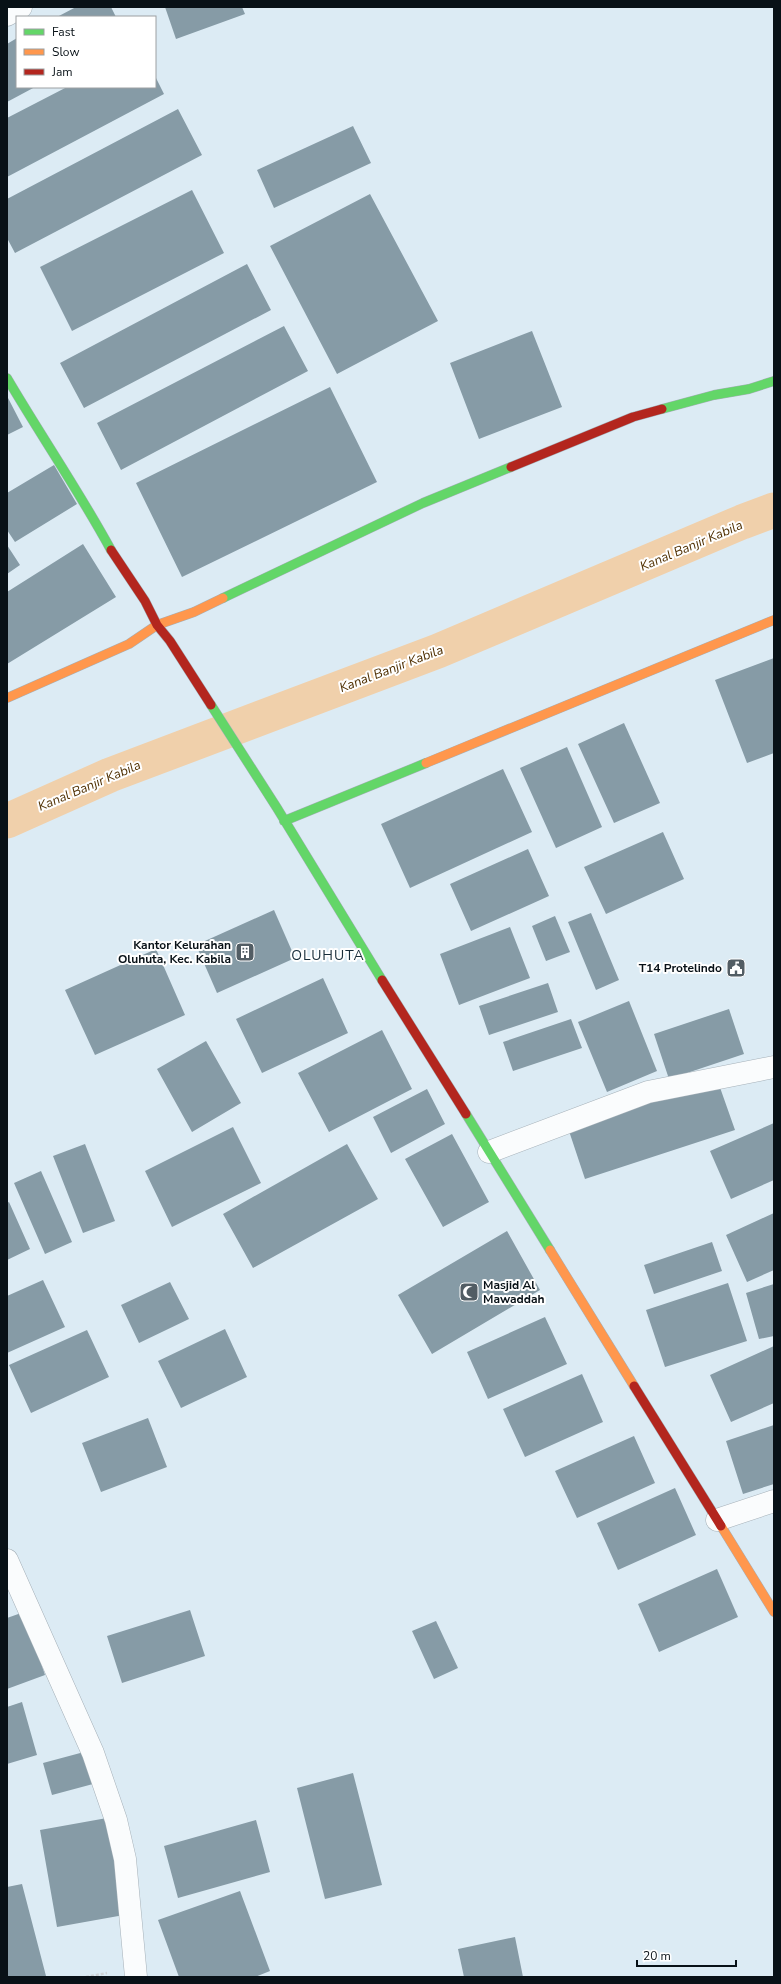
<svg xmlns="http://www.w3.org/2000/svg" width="781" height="1984" viewBox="0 0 781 1984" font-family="'Nunito Sans',sans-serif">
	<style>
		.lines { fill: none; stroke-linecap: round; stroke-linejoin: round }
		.canal { stroke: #f0d0ab; stroke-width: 35 }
		.building { fill: #869ba6 }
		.street-casing { stroke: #a5b0b8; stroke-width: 23 }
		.fast-casing { stroke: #a5b0b8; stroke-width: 10 }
		.slow-casing { stroke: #a5b0b8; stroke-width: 10 }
		.jam-casing { stroke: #a5b0b8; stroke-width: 10 }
		.path { stroke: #ced2d5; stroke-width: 2.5; stroke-dasharray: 3 2; stroke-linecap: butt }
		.street { stroke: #fafcfd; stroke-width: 22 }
		.fast { stroke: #63d668; stroke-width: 9 }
		.slow { stroke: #ff974d; stroke-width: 9 }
		.jam { stroke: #b3261e; stroke-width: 9 }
		.labels { text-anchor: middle; stroke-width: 4; stroke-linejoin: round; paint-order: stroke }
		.poi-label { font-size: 12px; font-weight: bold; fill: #081117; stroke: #fff; text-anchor: end }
		.water-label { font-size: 13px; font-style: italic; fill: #4f2f00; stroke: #fff }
		.quarter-label { font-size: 14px; letter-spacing: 1px; fill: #162c39; stroke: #fff }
	</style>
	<rect width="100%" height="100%" fill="#dcebf4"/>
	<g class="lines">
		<!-- canal -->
		<path class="canal" d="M7,821L110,775L438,651L742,522L774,510"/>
	</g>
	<!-- building -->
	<path class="building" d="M76,7H111L116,17H57Z
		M165,7H242L245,14L176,39Z
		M17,38V87H35L7,102V44Z
		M155,76L164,94L7,177V118L67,87H155Z
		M178,109L202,155L15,253L7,238V199Z
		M353,126L371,163L274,208L257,170Z
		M192,190L224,253L72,331L40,267Z
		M370,194L438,321L337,374L270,246Z
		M247,264L271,310L84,408L60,363Z
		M284,326L308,371L121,470L97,423Z
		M532,331L562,407L479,439L450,363Z
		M330,387L377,482L182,577L136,483Z
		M7,396L23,427L7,435Z
		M54,465L77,504L15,542L7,530V493Z
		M83,544L116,597L7,664V592Z
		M7,545L20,565L7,574Z
		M774,658V753L747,763L715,680Z
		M624,723L660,803L614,823L578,744Z
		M567,747L602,827L556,848L520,768Z
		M503,769L532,832L410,888L381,824Z
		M663,832L684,879L606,914L584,867Z
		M528,849L549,896L471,931L450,884Z
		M274,910L295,958L217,993L196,945Z
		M591,913L619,980L596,990L568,922Z
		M555,916L570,952L546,961L532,926Z
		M510,927L530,978L459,1005L440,954Z
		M156,949L185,1015L95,1055L65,990Z
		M323,978L348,1033L262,1073L236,1019Z
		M548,983L558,1012L489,1035L479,1006Z
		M629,1001L657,1071L607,1092L578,1022Z
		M729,1009L744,1054L669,1079L654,1034Z
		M571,1019L582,1048L513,1071L503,1042Z
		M382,1030L412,1089L329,1132L298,1073Z
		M206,1041L241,1103L192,1132L157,1069Z
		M717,1079L735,1130L585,1179L568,1128Z
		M427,1089L445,1124L391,1153L373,1117Z
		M774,1123V1180L731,1199L710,1151Z
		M233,1127L261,1183L172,1227L145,1171Z
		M452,1134L489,1202L443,1227L405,1159Z
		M85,1144L115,1221L83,1233L53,1156Z
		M347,1144L378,1199L253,1268L223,1214Z
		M41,1171L72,1242L45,1254L14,1183Z
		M9,1202L30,1249L7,1260V1203Z
		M774,1213V1270L747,1282L726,1235Z
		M507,1231L540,1290L432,1354L398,1295Z
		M712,1242L722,1271L654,1294L644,1265Z
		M43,1280L65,1327L7,1353V1296Z
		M170,1282L189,1319L139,1343L121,1305Z
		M728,1283L747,1341L665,1367L646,1310Z
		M774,1284V1336L759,1339L746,1293Z
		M545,1317L567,1364L488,1399L467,1352Z
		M225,1329L247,1377L181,1408L158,1361Z
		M87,1330L109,1377L31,1413L9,1365Z
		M774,1346V1403L731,1422L710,1375Z
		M582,1374L603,1422L525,1457L503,1409Z
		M148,1418L167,1467L101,1492L82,1443Z
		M774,1425V1484L743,1494L726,1441Z
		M634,1436L655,1483L577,1518L555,1471Z
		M675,1488L696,1535L618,1570L597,1523Z
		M717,1569L738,1617L659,1652L638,1604Z
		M190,1610L205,1656L122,1683L107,1636Z
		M24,1612L45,1675L7,1689V1618Z
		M436,1621L458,1668L434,1679L412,1631Z
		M22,1702L37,1755L7,1764V1707Z
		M84,1752L93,1784L52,1795L43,1763Z
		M353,1773L382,1885L325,1899L297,1788Z
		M107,1818L124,1915L57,1927L40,1830Z
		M256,1820L270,1872L178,1898L164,1846Z
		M22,1884L46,1976L42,1977H7V1887Z
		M240,1891L270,1971L255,1977H179L158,1920Z
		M515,1937L523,1977H464L458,1949Z"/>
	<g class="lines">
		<defs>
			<path id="street" d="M7,15L21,7
				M489,1152L648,1092L774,1067
				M717,1520L774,1501
				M7,1560L93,1753L116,1820L125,1859L136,1977"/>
			<path id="fast" d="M7,378C41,436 79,491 111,550
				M662,409L714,395L749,389L774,381
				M223,598L423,503L511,467
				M211,705L277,808L382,980
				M284,821L426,763
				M466,1114L550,1250"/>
			<path id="slow" d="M7,698L129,644L157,625L194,612L223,598
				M426,763L774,620
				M550,1250L634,1386
				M721,1526L774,1612"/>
			<path id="jam" d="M511,467L633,417L662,409
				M111,550L145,601L157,625L170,641L211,705
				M382,980L466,1114
				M634,1386L721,1526"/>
		</defs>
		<!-- street casing -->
		<use href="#street" class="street-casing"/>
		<!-- fast casing -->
		<use href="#fast" class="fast-casing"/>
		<!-- slow casing -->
		<use href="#slow" class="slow-casing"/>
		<!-- jam casing -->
		<use href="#jam" class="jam-casing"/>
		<!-- path -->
		<path class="path" d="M86,1977L107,1973"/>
		<!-- street -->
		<use href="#street" class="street"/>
		<!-- fast -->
		<use href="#fast" class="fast"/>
		<!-- slow -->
		<use href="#slow" class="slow"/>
		<!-- jam -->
		<use href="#jam" class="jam"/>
	</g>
	<!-- icons -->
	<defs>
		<symbol id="building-square" viewBox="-11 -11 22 22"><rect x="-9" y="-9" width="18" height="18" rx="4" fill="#525d64" stroke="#fff"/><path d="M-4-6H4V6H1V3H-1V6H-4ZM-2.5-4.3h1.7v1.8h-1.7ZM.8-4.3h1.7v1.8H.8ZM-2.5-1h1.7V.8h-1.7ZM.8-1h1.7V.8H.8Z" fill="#fff"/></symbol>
		<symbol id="civic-square" viewBox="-11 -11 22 22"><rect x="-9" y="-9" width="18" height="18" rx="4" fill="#525d64" stroke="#fff"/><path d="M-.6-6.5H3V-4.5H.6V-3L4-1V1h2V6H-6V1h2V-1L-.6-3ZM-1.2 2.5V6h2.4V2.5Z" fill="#fff"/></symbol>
		<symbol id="mosque-square" viewBox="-11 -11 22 22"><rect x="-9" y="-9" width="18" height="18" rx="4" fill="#525d64" stroke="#fff"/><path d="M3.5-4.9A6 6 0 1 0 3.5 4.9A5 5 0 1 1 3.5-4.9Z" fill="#fff"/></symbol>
	</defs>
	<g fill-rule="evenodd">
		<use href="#building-square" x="234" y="941" width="22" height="22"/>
		<use href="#civic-square" x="725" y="957" width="22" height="22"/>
		<use href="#mosque-square" x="458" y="1281" width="22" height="22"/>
	</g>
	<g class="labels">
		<!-- poi labels -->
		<g class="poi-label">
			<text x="231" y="949">Kantor Kelurahan<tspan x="231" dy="14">Oluhuta, Kec. Kabila</tspan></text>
			<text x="722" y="972">T14 Protelindo</text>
			<text x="483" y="1289" text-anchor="start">Masjid Al<tspan x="483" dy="14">Mawaddah</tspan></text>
		</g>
		<!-- water labels -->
		<g class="water-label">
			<text transform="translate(691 545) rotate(-23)" y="5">Kanal Banjir Kabila</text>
			<text transform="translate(391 668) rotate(-21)" y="5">Kanal Banjir Kabila</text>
			<text transform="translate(89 785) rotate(-23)" y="5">Kanal Banjir Kabila</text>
		</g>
		<!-- quarter labels -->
		<g class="quarter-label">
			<text x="328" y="960">OLUHUTA</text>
		</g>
	</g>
	<!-- border -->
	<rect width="781" height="1984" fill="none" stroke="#081117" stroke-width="16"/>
	<!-- legend -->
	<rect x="16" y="16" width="140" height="72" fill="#ffffff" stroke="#9ca0a2"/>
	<rect x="24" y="29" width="20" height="6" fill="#63d668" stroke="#9ca0a2"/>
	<text x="52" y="36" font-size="12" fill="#081117">Fast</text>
	<rect x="24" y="49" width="20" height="6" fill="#ff974d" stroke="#9ca0a2"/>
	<text x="52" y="56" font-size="12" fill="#081117">Slow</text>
	<rect x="24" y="69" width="20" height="6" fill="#b3261e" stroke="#9ca0a2"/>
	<text x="52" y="76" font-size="12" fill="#081117">Jam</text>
	<!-- scale -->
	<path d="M637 1960v6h99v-6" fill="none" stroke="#081117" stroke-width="2"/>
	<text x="643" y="1960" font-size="12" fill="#081117" stroke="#ffffff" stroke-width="3" paint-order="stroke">20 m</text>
</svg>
